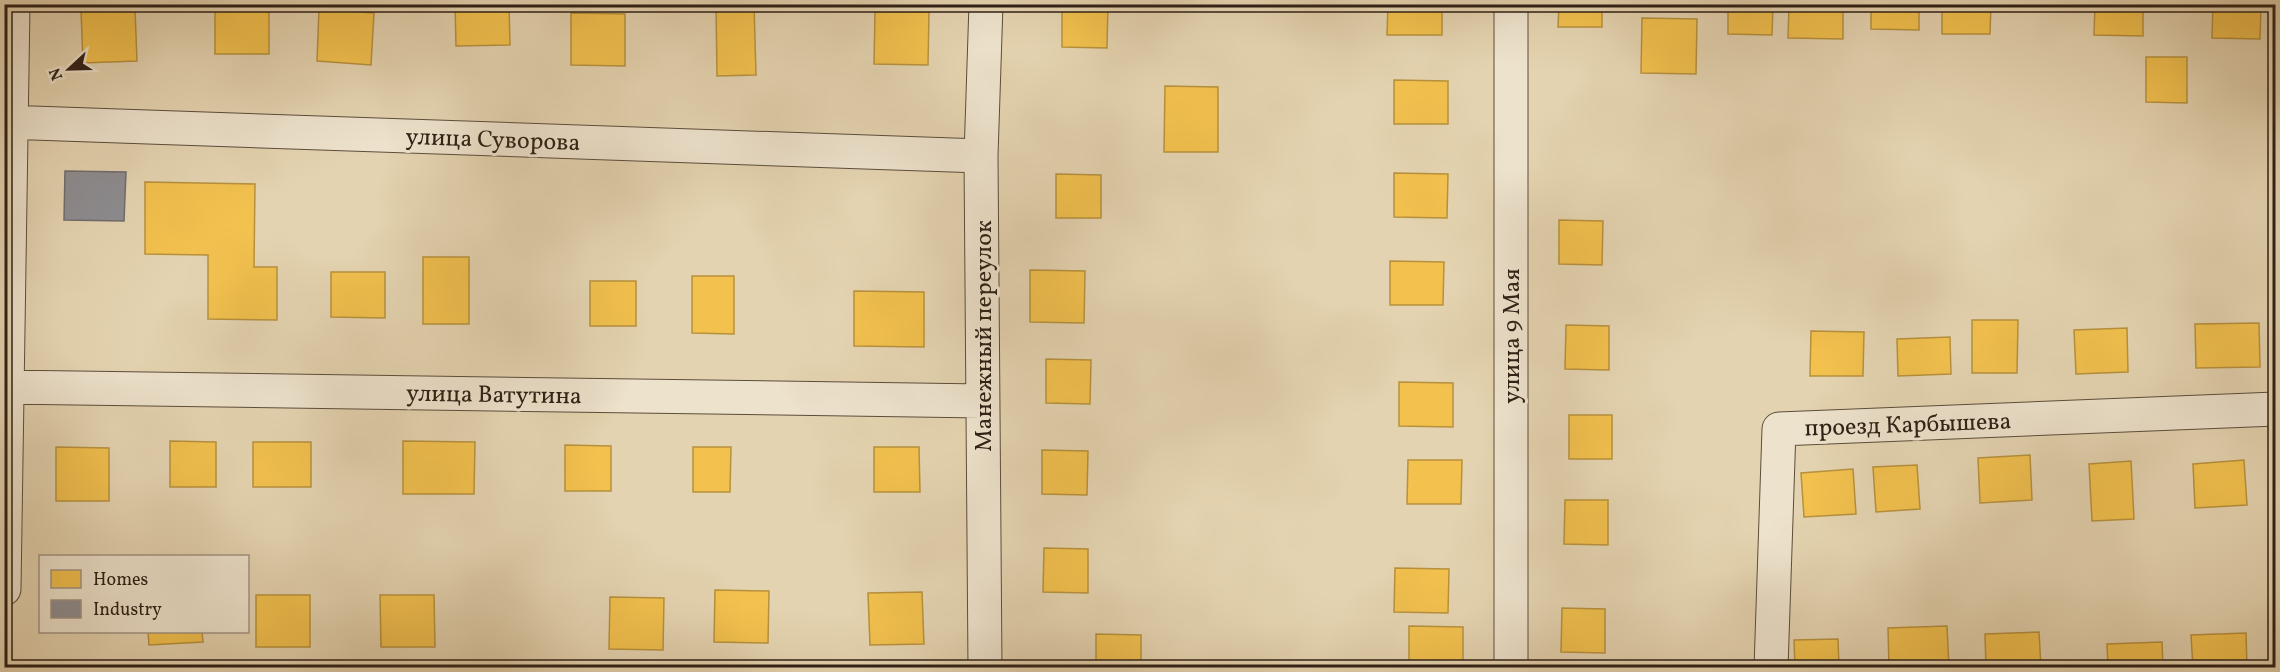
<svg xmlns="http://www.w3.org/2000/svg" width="2280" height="672" viewBox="0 0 2280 672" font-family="Vollkorn,serif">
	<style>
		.homes { fill: #f2c14e; stroke: #b7913d; stroke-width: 1.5 }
		.industry { fill: #8d8d92; stroke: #706c6d; stroke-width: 1.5 }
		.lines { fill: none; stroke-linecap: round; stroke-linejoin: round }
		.minor-casing { stroke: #5c4d3c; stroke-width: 35 }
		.minor { stroke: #ede2cc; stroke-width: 33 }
		.labels { text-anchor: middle; stroke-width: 6; stroke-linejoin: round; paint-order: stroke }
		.street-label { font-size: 24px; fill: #2e2016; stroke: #ede2cc }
	</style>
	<rect width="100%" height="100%" fill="#e4d3b0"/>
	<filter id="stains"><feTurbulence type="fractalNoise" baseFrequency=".00333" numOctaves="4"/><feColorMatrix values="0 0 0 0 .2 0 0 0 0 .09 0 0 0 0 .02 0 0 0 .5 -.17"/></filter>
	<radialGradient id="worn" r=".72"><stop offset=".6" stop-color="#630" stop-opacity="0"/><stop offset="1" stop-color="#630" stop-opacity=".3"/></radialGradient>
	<!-- homes -->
	<path class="homes" d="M215,4H269V54H215Z
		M455,4H509L510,45L456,46Z
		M1062,4H1108L1107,48L1062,47Z
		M1388,4H1442V35H1387Z
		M1559,4H1602V27H1558Z
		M1728,4H1773L1772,35L1728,34Z
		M1789,4H1843V39L1788,38Z
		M1871,4H1919V30L1871,29Z
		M1942,4H1991L1990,34H1942Z
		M2095,4H2143V36L2094,35Z
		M2213,4H2261L2260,39L2212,38Z
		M754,5L756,75L717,76L716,6Z
		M135,9L137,61L83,63L81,10Z
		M319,9L374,13L371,65L317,61Z
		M875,12H929L928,65L874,64Z
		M571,13L625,14V66L571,65Z
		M1642,18L1697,19L1696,74L1641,73Z
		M2146,57H2187V103L2146,102Z
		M1394,80L1448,81V124H1394Z
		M1165,86L1218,87V152H1164Z
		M1394,173L1448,174L1447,218L1394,217Z
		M1056,174L1101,175V218H1056Z
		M145,182L255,184L254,267H277V320L208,319V255L145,254Z
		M1559,220L1603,221L1602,265L1559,264Z
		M423,257H469V324H423Z
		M1390,261L1444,262L1443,305H1390Z
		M1030,270L1085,271L1084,323L1030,322Z
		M331,272H385V318L331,317Z
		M692,276H734V334L692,333Z
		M590,281H636V326H590Z
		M854,291L924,292V347L854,346Z
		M1972,320H2018L2017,373H1972Z
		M2259,323L2260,367L2196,368L2195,324Z
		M1566,325L1609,326V370L1565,369Z
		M2127,328L2128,372L2076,374L2074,330Z
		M1811,331L1864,332L1863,376H1810Z
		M1950,337L1951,374L1898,376L1897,339Z
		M1046,359L1091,360L1090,404L1046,403Z
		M1399,382L1453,383V427L1399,426Z
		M1569,415H1612V459H1569Z
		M170,441L216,442V487H170Z
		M403,441L475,442L474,494H403Z
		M253,442H311V487H253Z
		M565,445L611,446V491H565Z
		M56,447L109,448V501H56Z
		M693,447H731L730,492H693Z
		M874,447H919L920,492H874Z
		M1042,450L1088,451L1087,495L1042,494Z
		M2030,455L2032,500L1980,503L1978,458Z
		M1408,460H1462L1461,504H1407Z
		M2244,460L2247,505L2195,508L2193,464Z
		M2131,461L2134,519L2092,521L2089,464Z
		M1917,465L1920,509L1876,512L1873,467Z
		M1853,469L1856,514L1804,517L1801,473Z
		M1565,500H1608V545L1564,544Z
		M1044,548L1088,549V593L1043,592Z
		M1395,568L1449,569L1448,613L1394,612Z
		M715,590L769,591L768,643L714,642Z
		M922,592L924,644L870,645L868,593Z
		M256,595H310V647H256Z
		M380,595H434L435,647H381Z
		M610,597L664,598L663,650L609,649Z
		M1562,608L1605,609V653L1561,652Z
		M1409,626L1463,627V663L1409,662Z
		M1947,626L1949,668H1889L1888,628Z
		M148,632H202L203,642L149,645Z
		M2039,632L2041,668H1986L1985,634Z
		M2246,633L2247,668H2193L2191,635Z
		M1096,634L1141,635V668H1096Z
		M1838,639L1839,668H1795L1794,640Z
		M2162,642L2163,668H2108L2107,644Z
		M1326,662L1380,665V668H1325Z"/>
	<!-- industry -->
	<path class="industry" d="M65,171L126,172L124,221L64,220Z"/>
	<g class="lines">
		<defs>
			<path id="minor" d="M4,122L981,156
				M4,387L983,401
				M4,589L13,4
				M985,668L981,156L986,4
				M1511,668V4
				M1771,668L1779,429L2276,409"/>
		</defs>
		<!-- minor casing -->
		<use href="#minor" class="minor-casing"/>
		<!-- minor -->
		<use href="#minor" class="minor"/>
	</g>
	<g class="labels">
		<!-- street labels -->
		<g class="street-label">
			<text transform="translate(493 139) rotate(2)" y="8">улица Суворова</text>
			<text transform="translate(983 336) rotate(-90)" y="8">Манежный переулок</text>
			<text transform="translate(1511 336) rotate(-90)" y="8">улица 9 Мая</text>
			<text transform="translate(494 394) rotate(1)" y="8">улица Ватутина</text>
			<text transform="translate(1908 424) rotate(-2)" y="8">проезд Карбышева</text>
		</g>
	</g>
	<!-- margin -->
	<rect width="2280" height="672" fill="none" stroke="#e4d3b0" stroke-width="24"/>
	<rect x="6" y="6" width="2268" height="660" fill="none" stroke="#2e2016" stroke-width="3"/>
	<rect x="12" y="12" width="2256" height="648" fill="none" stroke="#2e2016" stroke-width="1.5"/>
	<!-- legend -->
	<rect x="39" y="555" width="210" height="78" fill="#ede2cc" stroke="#a19483" stroke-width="1.5"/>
	<rect x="51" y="570" width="30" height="18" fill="#f2c14e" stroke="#a19483" stroke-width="1.5"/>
	<text x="93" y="585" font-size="18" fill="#2e2016">Homes</text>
	<rect x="51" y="600" width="30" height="18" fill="#8d8d92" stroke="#a19483" stroke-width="1.5"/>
	<text x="93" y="615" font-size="18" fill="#2e2016">Industry</text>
	<!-- north arrow -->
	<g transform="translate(69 69) rotate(248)" stroke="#ede2cc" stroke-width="4.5" paint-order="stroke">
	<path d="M0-4.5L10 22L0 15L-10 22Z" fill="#2e2016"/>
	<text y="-9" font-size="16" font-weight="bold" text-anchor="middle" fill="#2e2016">N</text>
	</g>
	<rect width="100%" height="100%" filter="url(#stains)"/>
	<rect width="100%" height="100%" fill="url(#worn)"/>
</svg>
